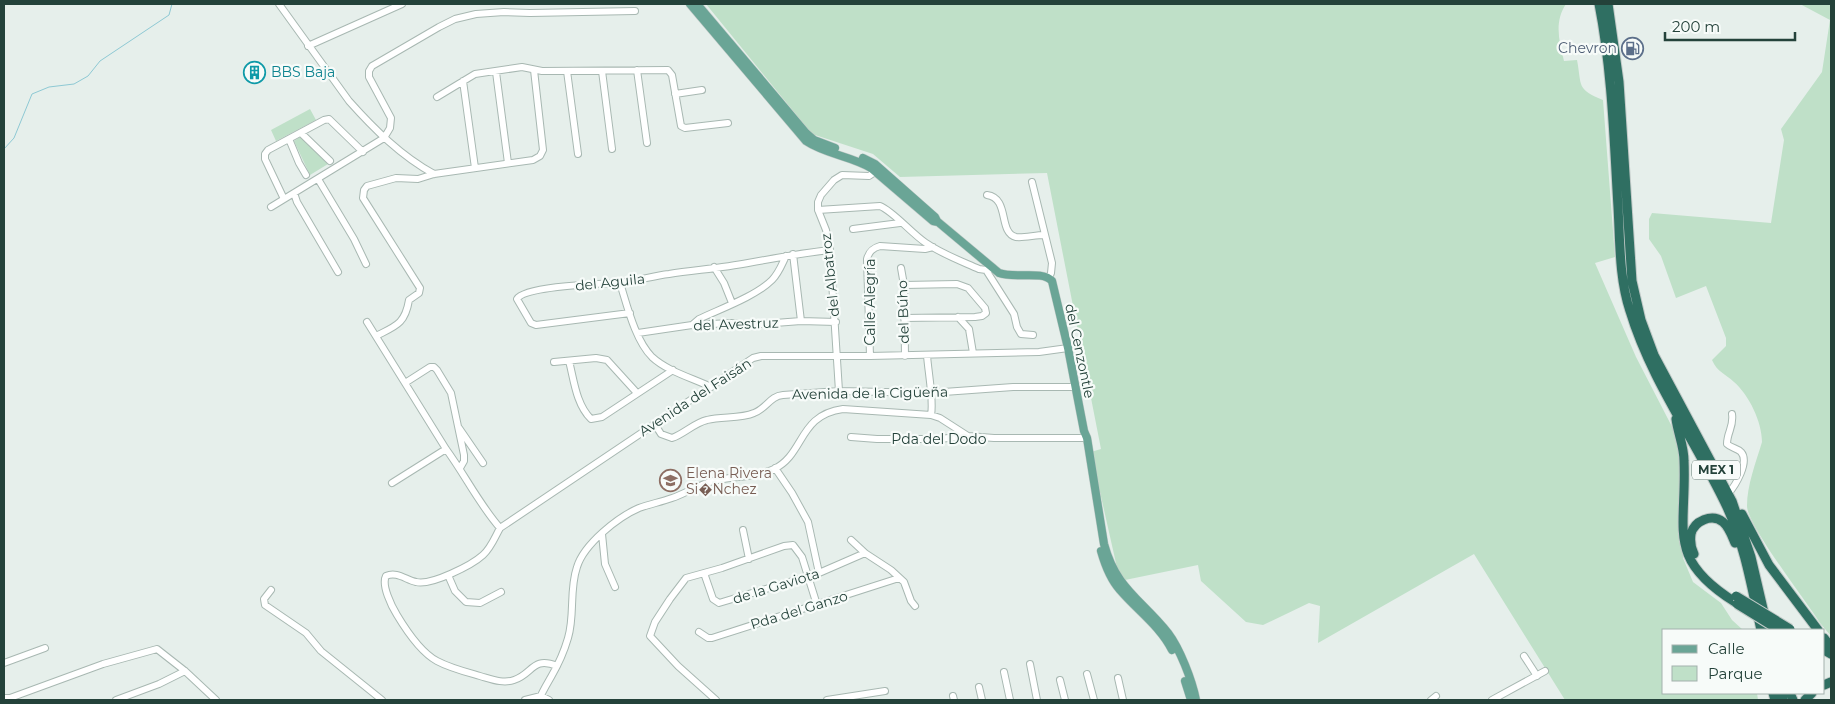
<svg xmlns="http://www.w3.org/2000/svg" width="1835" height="704" viewBox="0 0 1835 704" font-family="Montserrat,sans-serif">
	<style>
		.green { fill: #bfe0c8 }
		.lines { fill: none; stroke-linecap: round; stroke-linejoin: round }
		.stream { stroke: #8ec9d4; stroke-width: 1 }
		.minor-casing { stroke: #a8b8b2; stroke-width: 8 }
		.major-casing { stroke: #c2cac8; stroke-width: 9 }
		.highway-casing { stroke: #c2cac8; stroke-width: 11 }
		.minor { stroke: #fff; stroke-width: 6 }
		.major { stroke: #6aa596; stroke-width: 8 }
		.highway { stroke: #2f6f62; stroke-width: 9 }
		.highway-bridge-casing { stroke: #c2cac8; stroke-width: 11; stroke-linecap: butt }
		.highway-bridge { stroke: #2f6f62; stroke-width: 9 }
		.labels { text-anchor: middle; stroke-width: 4.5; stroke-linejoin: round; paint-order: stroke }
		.shield { fill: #f7fbf9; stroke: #637a73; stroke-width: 1 }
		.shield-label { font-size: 12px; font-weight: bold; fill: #24423a }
		.service-label { font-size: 14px; fill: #4e5e75; stroke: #f7fbf9; text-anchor: end }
		.culture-label { font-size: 14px; fill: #0d838f; stroke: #f7fbf9; text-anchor: start }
		.street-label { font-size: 14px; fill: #24423a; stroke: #f7fbf9 }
		.education-label { font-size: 14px; fill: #785e54; stroke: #f7fbf9; text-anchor: start }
	</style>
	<rect width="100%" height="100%" fill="#e6efeb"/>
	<!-- green -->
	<path class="green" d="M706,4H1566C1554,22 1559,41 1564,61L1577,60C1582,86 1576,89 1603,100L1615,257L1595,263L1636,357L1683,448L1685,540L1683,558L1693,582L1721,603L1732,620L1743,630H1664V693H1757L1758,700H1565L1474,554L1318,643L1320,606L1309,603L1263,625L1246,622L1201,581L1198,565L1120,581L1091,452L1101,449L1047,173L900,177L873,154L812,134Z
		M1800,4H1831V636L1820,623C1807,602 1747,525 1747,506C1747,485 1756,462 1762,442C1762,422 1749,395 1734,382C1726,374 1717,372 1712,360L1726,346V338L1706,286L1676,298L1661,256L1649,239V219L1652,213L1771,223L1784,140L1781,129L1822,72L1830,20Z
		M310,109L316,120L276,141L271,130Z
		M300,137L328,164L310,175L294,141Z"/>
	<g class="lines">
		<!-- stream -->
		<path class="stream" d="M4,149L14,138L32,94L49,87L74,84L88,76L100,61L169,15L172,4"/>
		<defs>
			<path id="minor" d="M279,4L349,101C374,129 401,156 434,174
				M308,46L402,4
				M637,70L647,143
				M567,71L578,154
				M602,71L612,149
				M496,72L508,163
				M463,81L475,168
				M675,94L702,90
				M437,97L475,74L522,67L542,71L668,70L672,75L681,126L685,128L728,123
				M301,133L330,161
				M289,139L299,163L306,175
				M318,179L354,239L366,264
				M1032,182L1052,263L1051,273L1049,278
				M294,193L297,202L338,272
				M987,195C1010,198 998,233 1016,237C1024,238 1035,235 1044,235
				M284,199L265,159V154L268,150L324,120L329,119L363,152
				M271,207L384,138L390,128L391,118L369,77V71L372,66L439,27L455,19L476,14L504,12L530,13L635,11
				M818,210L880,206C893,211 912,234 926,243C942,254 961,261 979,269L986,270L993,268
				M853,229L900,223
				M793,254L801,321
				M714,267L724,283L732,303
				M901,268L904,285L905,356
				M986,270L1014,314L1017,327L1021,334L1033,335
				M620,283C627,305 635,340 652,357C667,371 692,378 711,387
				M904,285L957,284L968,288L985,308L986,313L982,316L975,317L904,318
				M630,313L536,325L531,323L517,299C525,286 599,284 616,283C635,282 651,276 669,274C695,270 722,268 748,263C775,258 803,253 830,250
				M958,317L969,329L973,353
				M367,322L446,449C465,475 479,504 500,528
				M692,325L699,319C720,309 756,296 772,280C779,273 782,264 786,256
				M638,333L692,325L731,323L747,325L801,321L836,322
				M376,336C396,326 405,324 409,300L419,293L420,288L363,198L364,190L367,186L396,178L418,179L434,174L533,160L540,156L543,150L534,70
				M927,355C928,371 934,401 931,415
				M870,356L867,259C869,251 873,248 880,246L925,249L933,247
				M569,361C574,380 576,404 591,419L602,417L673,370
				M554,362L596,358L607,360L637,393
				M405,383L430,367H434L437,370L451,393L464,455V461L460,468
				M839,391L830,250L826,230L818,210V202L821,195L834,180L842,175L869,176L875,172
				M654,423L661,434L672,438C684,434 694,423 707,420C722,416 740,419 754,413C766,409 770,396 783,395L839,391L930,393L1013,387H1075
				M459,428L483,463
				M851,437L877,439H939L968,436L994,438H1087
				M775,468L792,493L808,522L819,573
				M392,483L446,449
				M1728,494C1735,486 1750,462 1741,452C1737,448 1731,448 1727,444C1727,432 1734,427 1732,414
				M743,530L749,559
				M602,534L605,564L615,587
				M851,540L865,553L891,570L904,582L911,601L915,606
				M704,573L713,599L719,603L819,573L865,553
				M448,575L455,591L466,602L480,603L501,592
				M271,590L264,599L265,605L306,633L321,651L382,700
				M699,632L708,638H712L899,578
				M1524,656L1537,676
				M4,663L45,648
				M1030,664L1037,700
				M557,666C532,656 533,674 514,680C503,684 491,679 480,676C466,672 450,668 437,661C422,653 406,630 397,615C392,607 381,585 386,576C397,571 406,580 416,582C431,586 472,565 483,555C491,548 495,537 500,528L753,358L761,356H870L1039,352L1068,348
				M1004,672L1010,700
				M1087,674L1094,700
				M1118,678L1123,700
				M1060,680L1065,700
				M979,687L982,700
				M953,696L954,700
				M4,698H10L103,664L157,649L185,671L216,700
				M116,700L159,684L185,671
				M525,700L541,696L549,700
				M539,700C542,692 547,684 551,677C558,665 564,652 568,638C575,615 569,590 577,567C584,544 618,517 639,508C650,504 661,502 672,498C684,494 695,487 707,483C728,475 753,479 774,469C805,454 798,415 843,409L931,415L940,418L968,436
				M716,700L678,666L650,636L655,622L670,599L686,578L722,568L784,546L793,545L802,557L817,605
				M827,700L885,691
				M1431,700L1436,696
				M1492,700L1545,671"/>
			<path id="major" d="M690,4L806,141C825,154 851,156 871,168L933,221L938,222L999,273C1015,279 1042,270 1052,281L1068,348L1084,431L1087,438L1104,544C1116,589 1142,600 1168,633C1180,649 1192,680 1196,700
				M697,4L806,133L814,140L835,148
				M863,158L875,164L935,217L937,221
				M1101,551C1105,565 1110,579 1120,590C1137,610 1160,626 1172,650
				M1185,681L1191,700"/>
			<path id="highway" d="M1599,4C1612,70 1614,139 1618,207C1620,241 1619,278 1630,311C1651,381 1696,441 1727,507C1745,546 1752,589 1761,630
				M1608,4L1619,82L1632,281L1641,320L1654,355L1732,501L1751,557L1768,630
				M1676,419C1678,434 1684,446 1684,461C1687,530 1665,558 1735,602
				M1742,514L1769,565L1818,630
				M1694,554C1691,548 1690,541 1691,534C1694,521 1712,513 1723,522C1729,527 1732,536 1735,543
				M1824,638L1831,647
				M1824,650L1831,654
				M1824,685L1831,682
				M1773,693L1775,700
				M1781,693L1783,700
				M1790,693L1793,700
				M1805,700L1812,693"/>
		</defs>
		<!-- minor casing -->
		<use href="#minor" class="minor-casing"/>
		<!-- major casing -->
		<use href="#major" class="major-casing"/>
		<!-- highway casing -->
		<use href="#highway" class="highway-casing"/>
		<!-- minor -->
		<use href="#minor" class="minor"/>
		<!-- major -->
		<use href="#major" class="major"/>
		<!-- highway -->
		<use href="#highway" class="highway"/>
		<defs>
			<path id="highway-bridge" d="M1736,596L1790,629
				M1737,604L1779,630"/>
		</defs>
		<!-- highway-bridge casing -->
		<use href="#highway-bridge" class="highway-bridge-casing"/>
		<!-- highway-bridge -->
		<use href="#highway-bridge" class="highway-bridge"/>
	</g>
	<!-- icons -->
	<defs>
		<symbol id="fuel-ring" viewBox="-11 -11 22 22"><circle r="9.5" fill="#f7fbf9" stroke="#5c6f8a" stroke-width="1.5"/><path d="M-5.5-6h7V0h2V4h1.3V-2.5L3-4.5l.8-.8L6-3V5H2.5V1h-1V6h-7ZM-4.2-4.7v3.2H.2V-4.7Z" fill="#5c6f8a"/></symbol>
		<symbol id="building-ring" viewBox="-11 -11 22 22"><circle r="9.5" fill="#f7fbf9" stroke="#0f9aa8" stroke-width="1.5"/><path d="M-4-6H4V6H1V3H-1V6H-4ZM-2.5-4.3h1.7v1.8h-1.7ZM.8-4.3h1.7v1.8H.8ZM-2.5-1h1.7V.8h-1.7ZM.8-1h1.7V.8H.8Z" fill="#0f9aa8"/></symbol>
		<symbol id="school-ring" viewBox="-11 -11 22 22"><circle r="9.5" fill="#f7fbf9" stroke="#8d6e63" stroke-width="1.5"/><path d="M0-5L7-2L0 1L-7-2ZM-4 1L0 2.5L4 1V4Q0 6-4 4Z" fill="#8d6e63"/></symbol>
	</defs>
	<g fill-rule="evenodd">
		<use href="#fuel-ring" x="1620" y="36" width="25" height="25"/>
		<use href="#building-ring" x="242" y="60" width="25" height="25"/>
		<use href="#school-ring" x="658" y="468" width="25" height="25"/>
	</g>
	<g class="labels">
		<!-- shield labels -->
		<rect class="shield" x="1692" y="460.5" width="48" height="19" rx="4"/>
		<g class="shield-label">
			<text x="1716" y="474">MEX 1</text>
		</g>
		<!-- service labels -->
		<g class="service-label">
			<text x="1617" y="53">Chevron</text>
		</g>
		<!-- culture labels -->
		<g class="culture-label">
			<text x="271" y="77">BBS Baja</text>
		</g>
		<!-- street labels -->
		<g class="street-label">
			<text transform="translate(830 275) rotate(-96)" y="5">del Albatroz</text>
			<text transform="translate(610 282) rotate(-6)" y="5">del Aguila</text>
			<text transform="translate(870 302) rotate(-90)" y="5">Calle Alegría</text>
			<text transform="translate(903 312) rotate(-92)" y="5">del Búho</text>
			<text transform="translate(736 324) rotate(-2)" y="5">del Avestruz</text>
			<text transform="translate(1080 351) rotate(78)" y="5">del Cenzontle</text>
			<text transform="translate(870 393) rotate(-1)" y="5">Avenida de la Cigüeña</text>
			<text transform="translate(695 397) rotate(-33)" y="5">Avenida del Faisán</text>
			<text x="939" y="444">Pda del Dodo</text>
			<text transform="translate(776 586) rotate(-17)" y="5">de la Gaviota</text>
			<text transform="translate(799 610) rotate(-17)" y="5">Pda del Ganzo</text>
		</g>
		<!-- education labels -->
		<g class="education-label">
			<text x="686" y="478">Elena Rivera<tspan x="686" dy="16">Si�Nchez</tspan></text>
		</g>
	</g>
	<!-- border -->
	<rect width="1835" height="704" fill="none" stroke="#24423a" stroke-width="10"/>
	<!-- legend -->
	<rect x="1662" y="629" width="162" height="65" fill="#f7fbf9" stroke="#a3b1ad"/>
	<rect x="1672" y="645" width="25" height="8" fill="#6aa596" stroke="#a3b1ad"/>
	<text x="1708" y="654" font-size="15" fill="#24423a">Calle</text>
	<rect x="1672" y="666" width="25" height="15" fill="#bfe0c8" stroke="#a3b1ad"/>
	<text x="1708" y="679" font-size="15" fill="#24423a">Parque</text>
	<!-- scale -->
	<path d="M1665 32v8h130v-8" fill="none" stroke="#24423a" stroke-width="2.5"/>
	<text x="1672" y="32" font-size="15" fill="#24423a" stroke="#f7fbf9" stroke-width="4" paint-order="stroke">200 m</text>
</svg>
